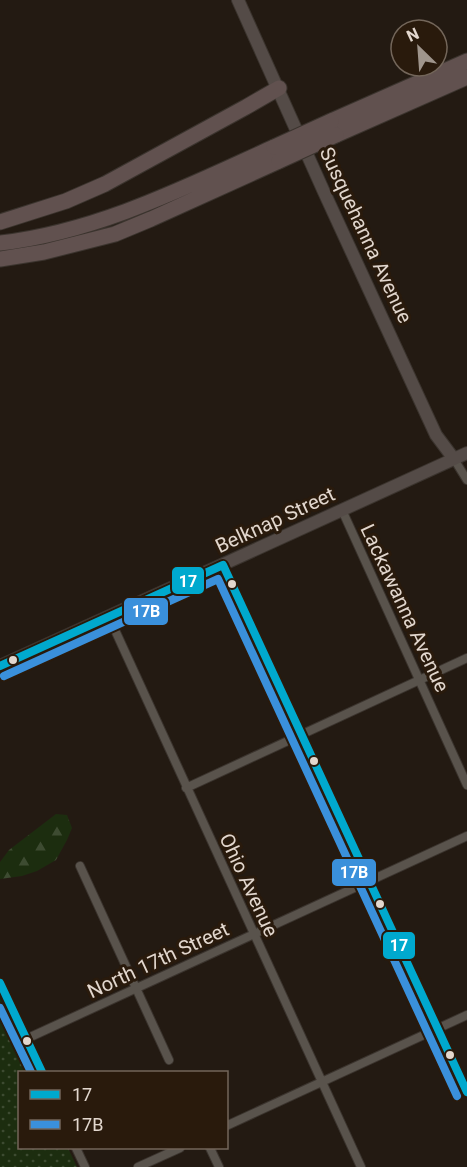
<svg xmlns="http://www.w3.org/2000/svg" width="467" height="1167" viewBox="0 0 467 1167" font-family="Roboto,sans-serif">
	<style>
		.grass { fill: url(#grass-dots) }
		.forest { fill: url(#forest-firs) }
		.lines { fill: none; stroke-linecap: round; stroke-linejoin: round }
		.street-casing { stroke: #3b342e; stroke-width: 10 }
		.secondary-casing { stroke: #3b342e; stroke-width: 14 }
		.highway-casing { stroke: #3b342e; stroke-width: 17 }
		.street { stroke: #59534c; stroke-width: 8 }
		.secondary { stroke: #544b47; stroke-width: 12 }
		.highway { stroke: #61514f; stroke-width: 15 }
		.highway-bridge-casing { stroke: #3b342e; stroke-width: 17; stroke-linecap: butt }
		.highway-bridge { stroke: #61514f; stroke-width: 15 }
		.bus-1-casing { stroke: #291a0c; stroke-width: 12 }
		.bus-2-casing { stroke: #291a0c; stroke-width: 12 }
		.bus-1 { stroke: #00a9ce; stroke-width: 8 }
		.bus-2 { stroke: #3a90db; stroke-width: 8 }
		.bus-dot { fill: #e2d7ce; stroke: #291a0c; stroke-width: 2 }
		.labels { text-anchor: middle; stroke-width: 6; stroke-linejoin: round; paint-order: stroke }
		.street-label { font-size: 20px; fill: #e2d7ce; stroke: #291a0c }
		.line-badge { stroke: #291a0c; stroke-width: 2 }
		.badge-label { font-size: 16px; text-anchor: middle; font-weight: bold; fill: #fff }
	</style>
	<defs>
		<pattern id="grass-dots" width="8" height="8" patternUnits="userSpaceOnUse" patternTransform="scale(1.5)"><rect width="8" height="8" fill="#1c2d0f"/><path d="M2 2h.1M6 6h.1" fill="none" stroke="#3d4b31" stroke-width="1.8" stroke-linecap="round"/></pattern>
		<pattern id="forest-firs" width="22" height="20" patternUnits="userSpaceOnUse" patternTransform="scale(1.5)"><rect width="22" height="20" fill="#1c2d0f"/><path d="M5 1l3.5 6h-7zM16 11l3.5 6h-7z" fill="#3d4b31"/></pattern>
	</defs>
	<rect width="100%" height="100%" fill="#231a12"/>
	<!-- grass -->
	<path class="grass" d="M0,998L34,1072H20V1148H68L77,1167H0Z"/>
	<!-- forest -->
	<path class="forest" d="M56,814L67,815L72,828L67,840L56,860L37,871L22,876L0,879V862L9,850Z"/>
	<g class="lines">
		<defs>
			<path id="street" d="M454,459L467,480
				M342,510L467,785
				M223,565L467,1092
				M109,617L361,1167
				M186,788L467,658
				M80,866L169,1060
				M0,983L42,1072
				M26,1039L467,836
				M226,1126L467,1015
				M76,1148L85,1167
				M210,1148L219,1167
				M138,1167L180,1148"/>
			<path id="secondary" d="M238,0L324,192L436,435L454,459
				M0,666L467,453"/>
			<path id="highway" d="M331,121L467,61
				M336,135L467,77
				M0,222L66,201L105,184L246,107L279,88
				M0,243C97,232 186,187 274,147
				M0,259L44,252L115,234L151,219L279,161"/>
		</defs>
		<!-- street casing -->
		<use href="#street" class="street-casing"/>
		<!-- secondary casing -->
		<use href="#secondary" class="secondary-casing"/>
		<!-- highway casing -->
		<use href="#highway" class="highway-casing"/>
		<!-- street -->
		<use href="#street" class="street"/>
		<!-- secondary -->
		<use href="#secondary" class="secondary"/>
		<!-- highway -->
		<use href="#highway" class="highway"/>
		<defs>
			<path id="highway-bridge" d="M274,147L331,121
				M279,161L336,135"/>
		</defs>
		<!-- highway-bridge casing -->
		<use href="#highway-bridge" class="highway-bridge-casing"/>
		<!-- highway-bridge -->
		<use href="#highway-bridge" class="highway-bridge"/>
		<defs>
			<path id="bus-1" d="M0,666L223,565L467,1092
				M0,983L42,1072"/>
			<path id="bus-2" d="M4,676L218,579L457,1096
				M0,1008L31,1072"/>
		</defs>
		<!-- bus-1 casing -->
		<use href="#bus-1" class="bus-1-casing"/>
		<!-- bus-2 casing -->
		<use href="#bus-2" class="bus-2-casing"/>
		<!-- bus-1 -->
		<use href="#bus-1" class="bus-1"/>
		<!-- bus-2 -->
		<use href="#bus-2" class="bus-2"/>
	</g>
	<!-- markers -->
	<g class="bus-dot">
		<circle cx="232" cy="584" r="5"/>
		<circle cx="13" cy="660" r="5"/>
		<circle cx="314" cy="761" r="5"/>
		<circle cx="380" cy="904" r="5"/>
		<circle cx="27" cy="1041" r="5"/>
		<circle cx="450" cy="1055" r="5"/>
	</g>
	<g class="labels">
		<!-- street labels -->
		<g class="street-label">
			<text transform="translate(366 235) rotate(65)" y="7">Susquehanna Avenue</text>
			<text transform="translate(275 520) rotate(-25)" y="7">Belknap Street</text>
			<text transform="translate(405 608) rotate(65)" y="7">Lackawanna Avenue</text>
			<text transform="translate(249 885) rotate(65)" y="7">Ohio Avenue</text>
			<text transform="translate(158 960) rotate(-25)" y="7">North 17th Street</text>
		</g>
	</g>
	<g class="line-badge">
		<rect x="171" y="566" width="34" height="29" rx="6" fill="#00a9ce"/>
		<rect x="123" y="597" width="46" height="29" rx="6" fill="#3a90db"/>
		<rect x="331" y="858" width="46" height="29" rx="6" fill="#3a90db"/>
		<rect x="382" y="931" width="34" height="29" rx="6" fill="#00a9ce"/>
	</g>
	<g class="badge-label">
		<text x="188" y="587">17</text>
		<text x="146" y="617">17B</text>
		<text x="354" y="878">17B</text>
		<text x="399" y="951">17</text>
	</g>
	<!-- legend -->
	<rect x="18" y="1071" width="210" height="78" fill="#291a0c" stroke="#73665a" stroke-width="1.5"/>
	<rect x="30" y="1090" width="30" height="9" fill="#00a9ce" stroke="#73665a" stroke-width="1.5"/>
	<text x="72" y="1101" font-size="18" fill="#e2d7ce">17</text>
	<rect x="30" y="1120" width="30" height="9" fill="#3a90db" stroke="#73665a" stroke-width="1.5"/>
	<text x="72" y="1131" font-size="18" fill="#e2d7ce">17B</text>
	<!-- north arrow -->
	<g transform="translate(419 48) rotate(335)"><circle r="28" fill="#291a0c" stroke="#73665a" stroke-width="1.5"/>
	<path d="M0-4.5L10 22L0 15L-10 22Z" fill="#9f958c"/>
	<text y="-9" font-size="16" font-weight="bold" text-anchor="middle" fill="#e2d7ce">N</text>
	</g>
</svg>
